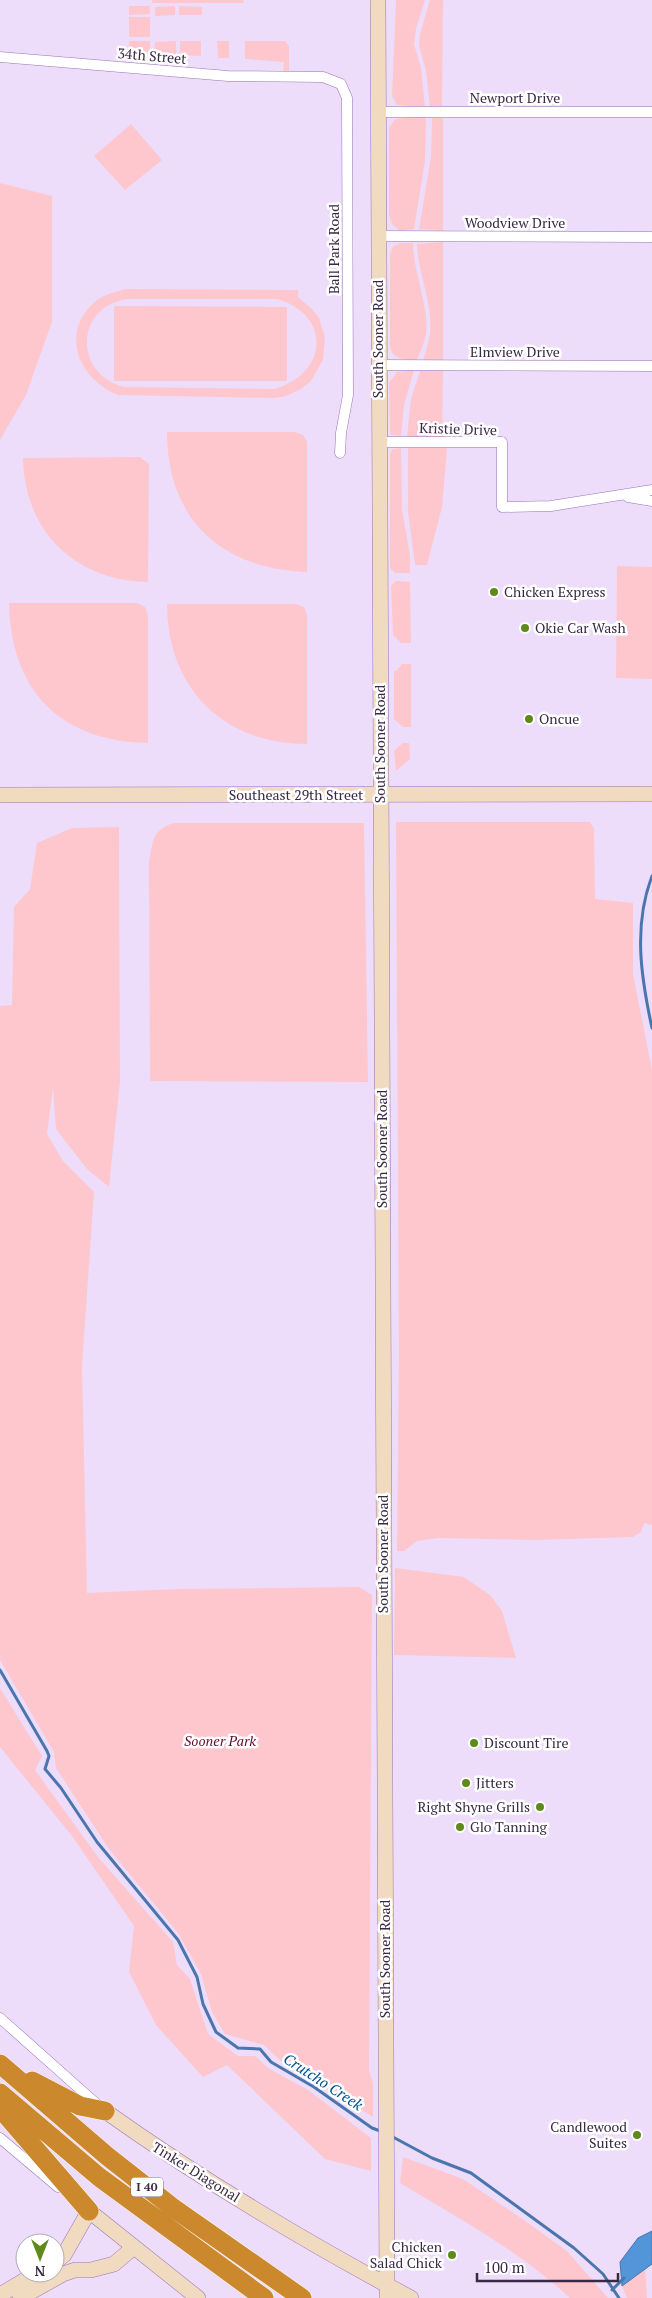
<svg xmlns="http://www.w3.org/2000/svg" width="652" height="2298" viewBox="0 0 652 2298" font-family="'PT Serif',serif">
	<style>
		.green { fill: #fec7ce; fill-rule: evenodd }
		.water { fill: #5295d9; stroke: #4a75ad }
		.lines { fill: none; stroke-linecap: round; stroke-linejoin: round }
		.stream { stroke: #4a75ad; stroke-width: 3 }
		.street-casing { stroke: #9a73b7; stroke-width: 11 }
		.secondary-casing { stroke: #9a73b7; stroke-width: 16 }
		.highway-casing { stroke: #fff; stroke-width: 20 }
		.street { stroke: #fff; stroke-width: 10 }
		.secondary { stroke: #f0dbc0; stroke-width: 15 }
		.highway { stroke: #cc882c; stroke-width: 19 }
		.poi-dot { fill: #5d8a1b; stroke: #fff; stroke-width: 2 }
		.labels { text-anchor: middle; stroke-width: 5; stroke-linejoin: round; paint-order: stroke }
		.shield { fill: #fff; stroke: #74697d; stroke-width: 1 }
		.shield-label { font-size: 12px; font-weight: bold; fill: #392945 }
		.street-label { font-size: 14px; fill: #392945; stroke: #fff }
		.poi-label { font-size: 14px; fill: #392945; stroke: #fff; text-anchor: start }
		.park-label { font-size: 14px; font-style: italic; fill: #650b27; stroke: #fff }
		.water-label { font-size: 15px; font-style: italic; fill: #005290; stroke: #fff }
	</style>
	<rect width="100%" height="100%" fill="#edddfa"/>
	<!-- green -->
	<path class="green" d="M152,0H243L244,3H152Z
		M396,0H425L416,29L414,44L421,68L425,107L397,105L392,96Z
		M430,0H443L442,106L430,107L426,71L419,45L420,34Z
		M129,6H150V14L129,15Z
		M175,6V15L155,16V7Z
		M179,6L202,7V15H179Z
		M129,17H150V37H129Z
		M129,41H150V53L136,52L135,61L123,60L120,56V48H129Z
		M176,41V55L154,53L155,42Z
		M180,41H201V56L180,55Z
		M217,41H229V58H218Z
		M245,41H285L289,46V73H283L284,62L245,59Z
		M424,116L426,119L425,161L414,229L400,231L392,224L389,215V128L395,119Z
		M432,118H443V231L419,229L431,157Z
		M131,124L162,160L125,190L94,156Z
		M0,183L52,196V322L26,395L0,440Z
		M443,242V360H423C426,351 429,342 430,333C433,303 418,274 417,244Z
		M401,243H413C413,271 430,309 426,335C424,343 420,352 417,360C405,360 392,360 390,346V255L393,246Z
		M125,289L298,290V297L312,309L319,318L325,337L323,360L311,381L301,389L286,396L275,398L118,395C77,379 59,330 97,300C105,294 116,292 125,289ZM128,299H277C332,315 328,373 275,389L124,387C73,374 75,306 128,299Z
		M114,306L287,307V381H114Z
		M414,370L404,405L401,436L391,435L390,429L389,383L397,372Z
		M420,371H443L442,437H407L411,399Z
		M167,432H295L303,435L307,442V572C221,569 167,519 167,432Z
		M401,448L402,509L410,556V573H395L390,568V453L393,449Z
		M408,448H447L442,507L427,565H415L408,512Z
		M140,457L149,464L148,582C75,581 24,531 23,458Z
		M617,566L652,567V679L616,678Z
		M396,581L410,582L411,643H401L393,635L391,586Z
		M9,603H137L145,607L148,615V743C60,741 11,691 9,603Z
		M167,604H296L304,607L307,615V744C223,744 167,688 167,604Z
		M402,664H411V727H403L394,719V671H396Z
		M403,743H409L410,759L396,771L394,751Z
		M396,822H590L594,829L595,899L633,903V974L652,1070V1525L644,1523L641,1532L633,1537L535,1540L438,1538L417,1541L404,1551H397L399,1354Z
		M174,823H364L368,1082L150,1081L149,863C153,842 151,830 174,823Z
		M119,827L120,1081L109,1187L87,1169L56,1129L53,1088L47,1134L63,1161L94,1192L82,1366L87,1593L177,1589L359,1587L372,1595L369,2071L373,2083V2117L283,2063L264,2045L225,2034L212,2012L201,1974L178,1933L109,1849L56,1768L54,1752L0,1660V1006L12,1005L14,907L30,889L37,843L72,828Z
		M395,1568L464,1577L491,1596L502,1611L516,1658L394,1655Z
		M0,1688L42,1756L35,1770L98,1857L173,1942L177,1965L190,1979L208,2034L238,2056H255L268,2068L308,2090L371,2138V2171L325,2159L227,2065L203,2077L156,2025L129,1972L134,1926L72,1836L0,1747Z
		M403,2157L463,2179L524,2220L567,2251L608,2298H570C518,2250 460,2219 400,2183Z
		M645,2266L647,2298H627L622,2286Z"/>
	<!-- water -->
	<path class="water" d="M652,2231V2264L622,2286L620,2262L638,2238Z"/>
	<g class="lines">
		<!-- stream -->
		<path class="stream" d="M652,876C633,926 641,977 652,1028
			M0,1670L47,1751L49,1756L45,1769L61,1788L97,1842L178,1940L197,1977L203,2004L216,2032L238,2048L260,2049L271,2062L314,2087L372,2128L383,2132
			M391,2136L432,2158L471,2173L574,2248L603,2274L619,2298
			M612,2290L624,2278"/>
		<defs>
			<path id="street" d="M0,57L228,76L323,77L341,84L347,98L348,395L341,433L340,453
				M379,112H652
				M378,236L652,237
				M378,365L652,366
				M378,442H502V507L551,506L652,490
				M628,497L652,501
				M0,2018L100,2107
				M0,2138L58,2187"/>
			<path id="secondary" d="M378,0L387,2298
				M0,795L652,794
				M105,2111C202,2180 306,2242 411,2298
				M55,2262L64,2255L89,2211L198,2298
				M0,2295L37,2273
				M20,2298L63,2274L75,2270H91L114,2264L134,2247"/>
			<path id="highway" d="M0,2064L107,2156L172,2207L302,2298
				M32,2081L80,2106L105,2111
				M0,2093L99,2177L264,2298
				M0,2108L89,2211"/>
		</defs>
		<!-- street casing -->
		<use href="#street" class="street-casing"/>
		<!-- secondary casing -->
		<use href="#secondary" class="secondary-casing"/>
		<!-- highway casing -->
		<use href="#highway" class="highway-casing"/>
		<!-- street -->
		<use href="#street" class="street"/>
		<!-- secondary -->
		<use href="#secondary" class="secondary"/>
		<!-- highway -->
		<use href="#highway" class="highway"/>
	</g>
	<!-- markers -->
	<g class="poi-dot">
		<circle cx="494" cy="592" r="5"/>
		<circle cx="525" cy="628" r="5"/>
		<circle cx="529" cy="719" r="5"/>
		<circle cx="474" cy="1743" r="5"/>
		<circle cx="466" cy="1783" r="5"/>
		<circle cx="540" cy="1807" r="5"/>
		<circle cx="460" cy="1827" r="5"/>
		<circle cx="637" cy="2135" r="5"/>
		<circle cx="452" cy="2255" r="5"/>
	</g>
	<g class="labels">
		<!-- shield labels -->
		<rect class="shield" x="131" y="2177.5" width="32" height="19" rx="4"/>
		<g class="shield-label">
			<text x="147" y="2191">I 40</text>
		</g>
		<!-- street labels -->
		<g class="street-label">
			<text transform="translate(152 56) rotate(5)" y="5">34th Street</text>
			<text x="515" y="103">Newport Drive</text>
			<text x="515" y="228">Woodview Drive</text>
			<text transform="translate(334 249) rotate(-90)" y="5">Ball Park Road</text>
			<text transform="translate(378 339) rotate(-90)" y="5">South Sooner Road</text>
			<text x="515" y="357">Elmview Drive</text>
			<text transform="translate(458 429) rotate(2)" y="5">Kristie Drive</text>
			<text transform="translate(380 744) rotate(-90)" y="5">South Sooner Road</text>
			<text x="296" y="800">Southeast 29th Street</text>
			<text transform="translate(382 1149) rotate(-90)" y="5">South Sooner Road</text>
			<text transform="translate(383 1554) rotate(-90)" y="5">South Sooner Road</text>
			<text transform="translate(385 1959) rotate(-90)" y="5">South Sooner Road</text>
			<text transform="translate(196 2172) rotate(32)" y="5">Tinker Diagonal</text>
		</g>
		<!-- poi labels -->
		<g class="poi-label">
			<text x="504" y="597">Chicken Express</text>
			<text x="535" y="633">Okie Car Wash</text>
			<text x="539" y="724">Oncue</text>
			<text x="484" y="1748">Discount Tire</text>
			<text x="476" y="1788">Jitters</text>
			<text x="530" y="1812" text-anchor="end">Right Shyne Grills</text>
			<text x="470" y="1832">Glo Tanning</text>
			<text x="627" y="2132" text-anchor="end">Candlewood<tspan x="627" dy="16">Suites</tspan></text>
			<text x="442" y="2252" text-anchor="end">Chicken<tspan x="442" dy="16">Salad Chick</tspan></text>
		</g>
		<!-- park labels -->
		<g class="park-label">
			<text x="220" y="1746">Sooner Park</text>
		</g>
		<!-- water labels -->
		<g class="water-label">
			<text transform="translate(323 2082) rotate(33)" y="5">Crutcho Creek</text>
		</g>
	</g>
	<!-- north arrow -->
	<g transform="translate(40 2258) rotate(180)"><circle r="24" fill="#ffffff" stroke="#b0a9b5"/>
	<path d="M0-4L9 19L0 12L-9 19Z" fill="#5d8a1b"/>
	<text y="-8" font-size="14" font-weight="bold" text-anchor="middle" fill="#392945">N</text>
	</g>
	<!-- scale -->
	<path d="M477 2273v8h141v-8" fill="none" stroke="#392945" stroke-width="2.5"/>
	<text x="484" y="2273" font-size="15" fill="#392945" stroke="#ffffff" stroke-width="4" paint-order="stroke">100 m</text>
</svg>
